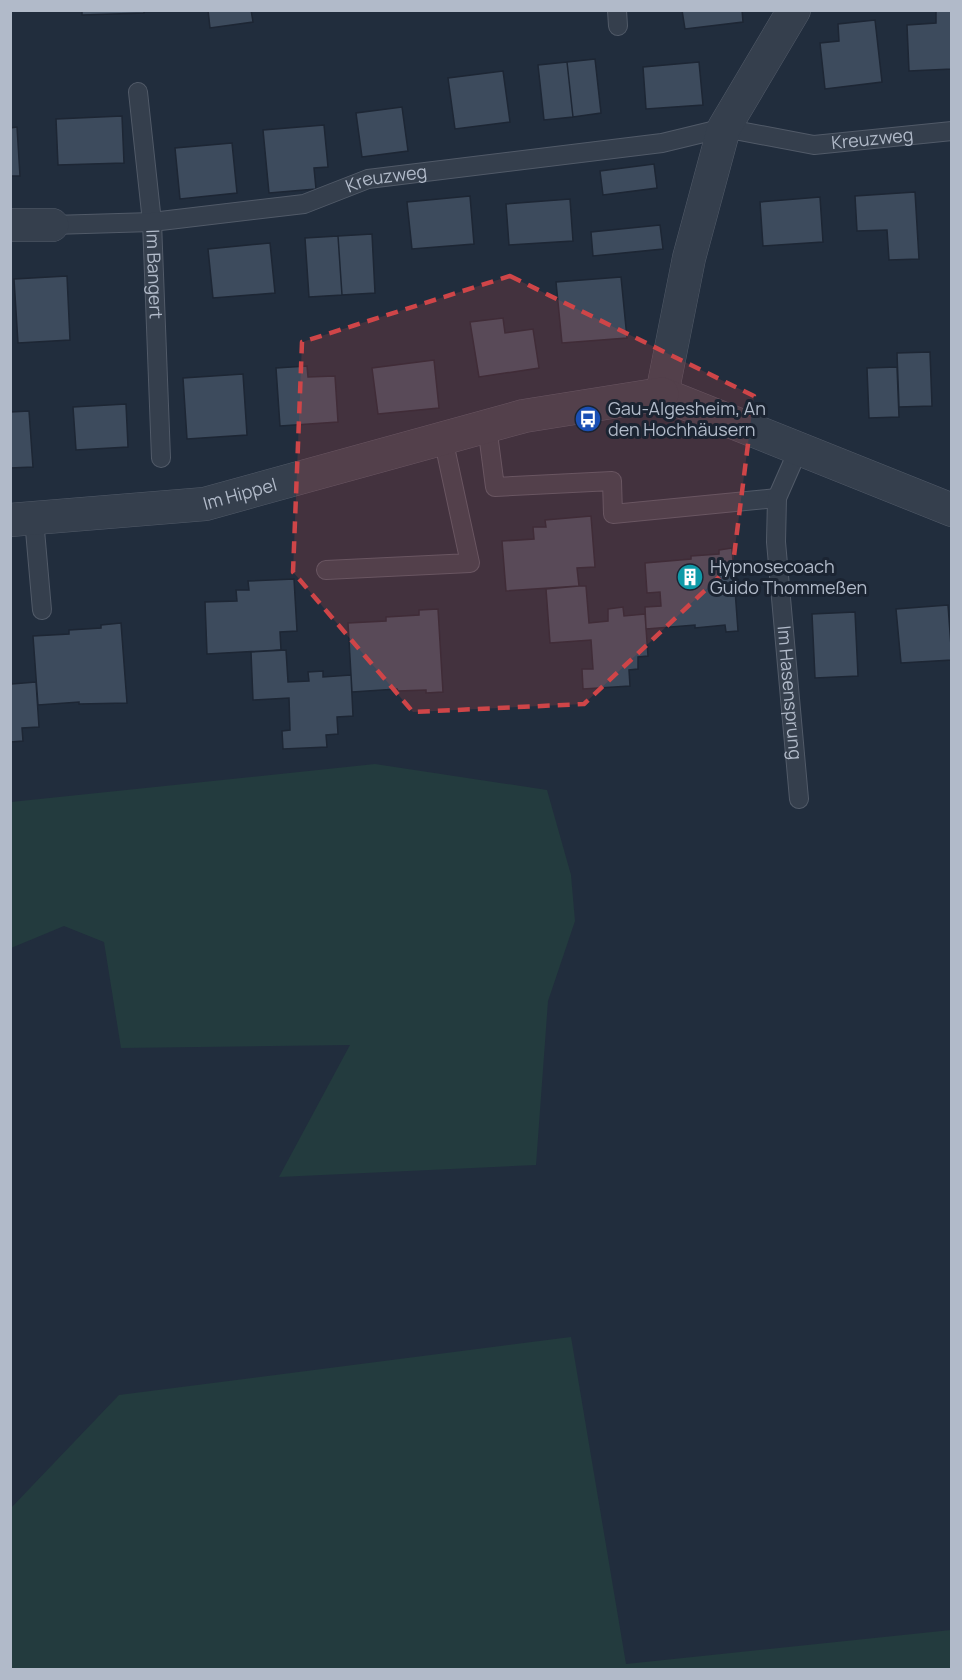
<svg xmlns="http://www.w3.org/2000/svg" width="962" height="1680" viewBox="0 0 962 1680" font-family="Manrope,sans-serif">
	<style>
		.green { fill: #233b3e }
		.building { fill: #3d4b5d; stroke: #1d2634; stroke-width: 1.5 }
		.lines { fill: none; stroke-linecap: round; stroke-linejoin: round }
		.service-casing { stroke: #515a68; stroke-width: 20 }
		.minor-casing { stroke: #515a68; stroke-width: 34 }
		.service { stroke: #353f4d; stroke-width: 18 }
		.minor { stroke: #353f4d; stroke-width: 33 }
		.marked { fill: #cf4548; fill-opacity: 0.2; stroke: #cf4548; stroke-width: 4.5; stroke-dasharray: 12 8; stroke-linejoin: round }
		.labels { text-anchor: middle; stroke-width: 6; stroke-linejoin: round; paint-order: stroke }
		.street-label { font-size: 18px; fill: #b1bac9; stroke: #1b2432 }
		.poi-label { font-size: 18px; fill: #b1bac9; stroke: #1b2432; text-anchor: start }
	</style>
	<rect width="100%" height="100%" fill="#212d3d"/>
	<!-- green -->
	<path class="green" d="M375,764L547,790L571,875L575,921L548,1001L536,1165L279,1177L350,1045L121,1048L104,942L64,926L11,948V802Z
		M571,1337L626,1664L951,1630V1669H11V1508L119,1395Z"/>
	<!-- building -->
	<path class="building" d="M82,10H144V13L82,15Z
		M208,10H251L253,22L210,28Z
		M682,10H742L743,22L685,29Z
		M936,10H952V69L909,71L907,25L936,23Z
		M875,20L882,82L825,89L820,43L839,41L838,24Z
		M595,59L601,113L573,117L567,62Z
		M567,62L573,117L544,120L538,65Z
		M699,62L703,105L646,109L643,67Z
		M503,71L510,122L455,129L448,78Z
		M402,107L408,151L362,157L356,113Z
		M122,116L124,163L58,165L56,119Z
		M324,125L328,167L314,168L316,189L269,193L263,130Z
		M17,127L20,176H10V128Z
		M232,143L237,193L180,199L175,148Z
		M654,164L657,188L603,195L600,171Z
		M915,192L919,259L889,260L887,230L857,231L855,196Z
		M470,196L474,244L412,249L407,202Z
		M820,197L823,242L763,246L760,202Z
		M570,199L573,241L509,245L506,204Z
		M660,225L663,249L593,256L591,232Z
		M372,234L375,293L342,295L338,236Z
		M338,236L342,295L309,297L305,238Z
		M270,243L275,293L213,298L208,249Z
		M67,276L70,340L18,343L14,279Z
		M621,277L627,338L562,343L556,282Z
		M503,318L505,333L533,329L539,368L479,377L470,322Z
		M930,352L932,406L899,407L897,353Z
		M434,360L439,408L378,414L372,368Z
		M307,366L308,377L335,376L338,422L280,426L276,368Z
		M897,367L899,417L869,418L867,368Z
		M243,374L247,435L187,439L183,378Z
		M126,404L128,447L76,450L73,407Z
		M29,411L33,467L10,468V412Z
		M591,516L595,567L577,568L579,586L506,591L502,541L534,539L533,527H546L545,520Z
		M732,548L738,631L726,632L725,625L695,628V625L646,629L645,607L661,606L660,592L647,593L645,563L691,559V556L719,554V550Z
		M294,579L297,631L280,632L281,650L207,654L205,602L237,601L236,590H249L248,581Z
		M579,586H586L589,623L608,621V609L623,607L624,616L645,614L648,656L638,657V669L629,670L630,686L583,689L582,669H593L591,640L550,643L546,589Z
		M948,605L952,660L901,663L896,609Z
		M438,609L443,692L426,693V690L398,691L397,689L352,692L348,623L386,621V617L419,615V610Z
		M855,612L858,676L815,678L812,614Z
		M121,623L127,703L79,704V702L38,705L33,636L69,634V630L101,628V625Z
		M286,650L288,682L309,681L308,672L323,671V677L351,675L353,716L337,717L338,734L326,735L327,747L283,749L282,731L290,730L289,698L253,700L251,652Z
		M10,678L12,684L36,682L39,727L22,728L23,741L10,742Z"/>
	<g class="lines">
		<defs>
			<g id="service">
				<path d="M617,10L618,26"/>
				<path id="s1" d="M138,92L152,222L161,458"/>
				<path id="s2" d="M52,225L152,222L304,204L368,179L662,143L724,128L814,145L952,131"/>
				<path d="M487,426L495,487L612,481L613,514L777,498"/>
				<path id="s3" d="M799,448L777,498L776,542L799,799"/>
				<path d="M34,519L42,610"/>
				<path d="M326,570L470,563L443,438"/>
			</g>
			<g id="minor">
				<path d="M10,225H52"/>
				<path d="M662,394L689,258L724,128L794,10"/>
				<path d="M662,394L952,510"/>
				<path id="s4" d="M10,520L205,504L524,416L662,394"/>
			</g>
		</defs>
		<!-- service casing -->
		<use href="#service" class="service-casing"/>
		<!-- minor casing -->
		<use href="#minor" class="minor-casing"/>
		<!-- service -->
		<use href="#service" class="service"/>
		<!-- minor -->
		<use href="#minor" class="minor"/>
	</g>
	<!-- marked area -->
	<path class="marked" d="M510,276L754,396L733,564L584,704L413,712L293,572L302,342Z"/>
	<!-- icons -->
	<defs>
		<symbol id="bus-disc" viewBox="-11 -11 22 22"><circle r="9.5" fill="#1a4fb4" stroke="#1b2432"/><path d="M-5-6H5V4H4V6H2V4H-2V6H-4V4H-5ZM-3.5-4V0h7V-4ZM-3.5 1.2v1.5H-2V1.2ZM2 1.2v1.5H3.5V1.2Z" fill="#fff"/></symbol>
		<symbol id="building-disc" viewBox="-11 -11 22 22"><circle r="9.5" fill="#0f9aa8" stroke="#1b2432"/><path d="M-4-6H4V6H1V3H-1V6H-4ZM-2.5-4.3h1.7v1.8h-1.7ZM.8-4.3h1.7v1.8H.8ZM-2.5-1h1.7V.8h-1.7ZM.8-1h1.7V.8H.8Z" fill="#fff"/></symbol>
	</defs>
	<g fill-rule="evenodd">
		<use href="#bus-disc" x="573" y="404" width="30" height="30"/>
		<use href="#building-disc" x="675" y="562" width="30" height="30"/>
	</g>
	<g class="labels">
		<!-- street labels -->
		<g class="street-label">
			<text dy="6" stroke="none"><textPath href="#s2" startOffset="832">Kreuzweg</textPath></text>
			<text dy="6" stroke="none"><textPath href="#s2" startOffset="340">Kreuzweg</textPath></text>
			<text dy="6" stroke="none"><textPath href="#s1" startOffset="183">Im Bangert</textPath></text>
			<text dy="6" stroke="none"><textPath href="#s4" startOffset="232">Im Hippel</textPath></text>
			<text dy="6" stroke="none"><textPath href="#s3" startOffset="250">Im Hasensprung</textPath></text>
		</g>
		<!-- poi labels -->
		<g class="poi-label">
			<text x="608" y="415">Gau-Algesheim, An<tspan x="608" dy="21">den Hochhäusern</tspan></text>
			<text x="710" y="573">Hypnosecoach<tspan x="710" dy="21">Guido Thommeßen</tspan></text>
		</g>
	</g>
	<!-- border -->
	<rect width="962" height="1680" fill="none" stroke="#b1bac9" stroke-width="24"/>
</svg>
